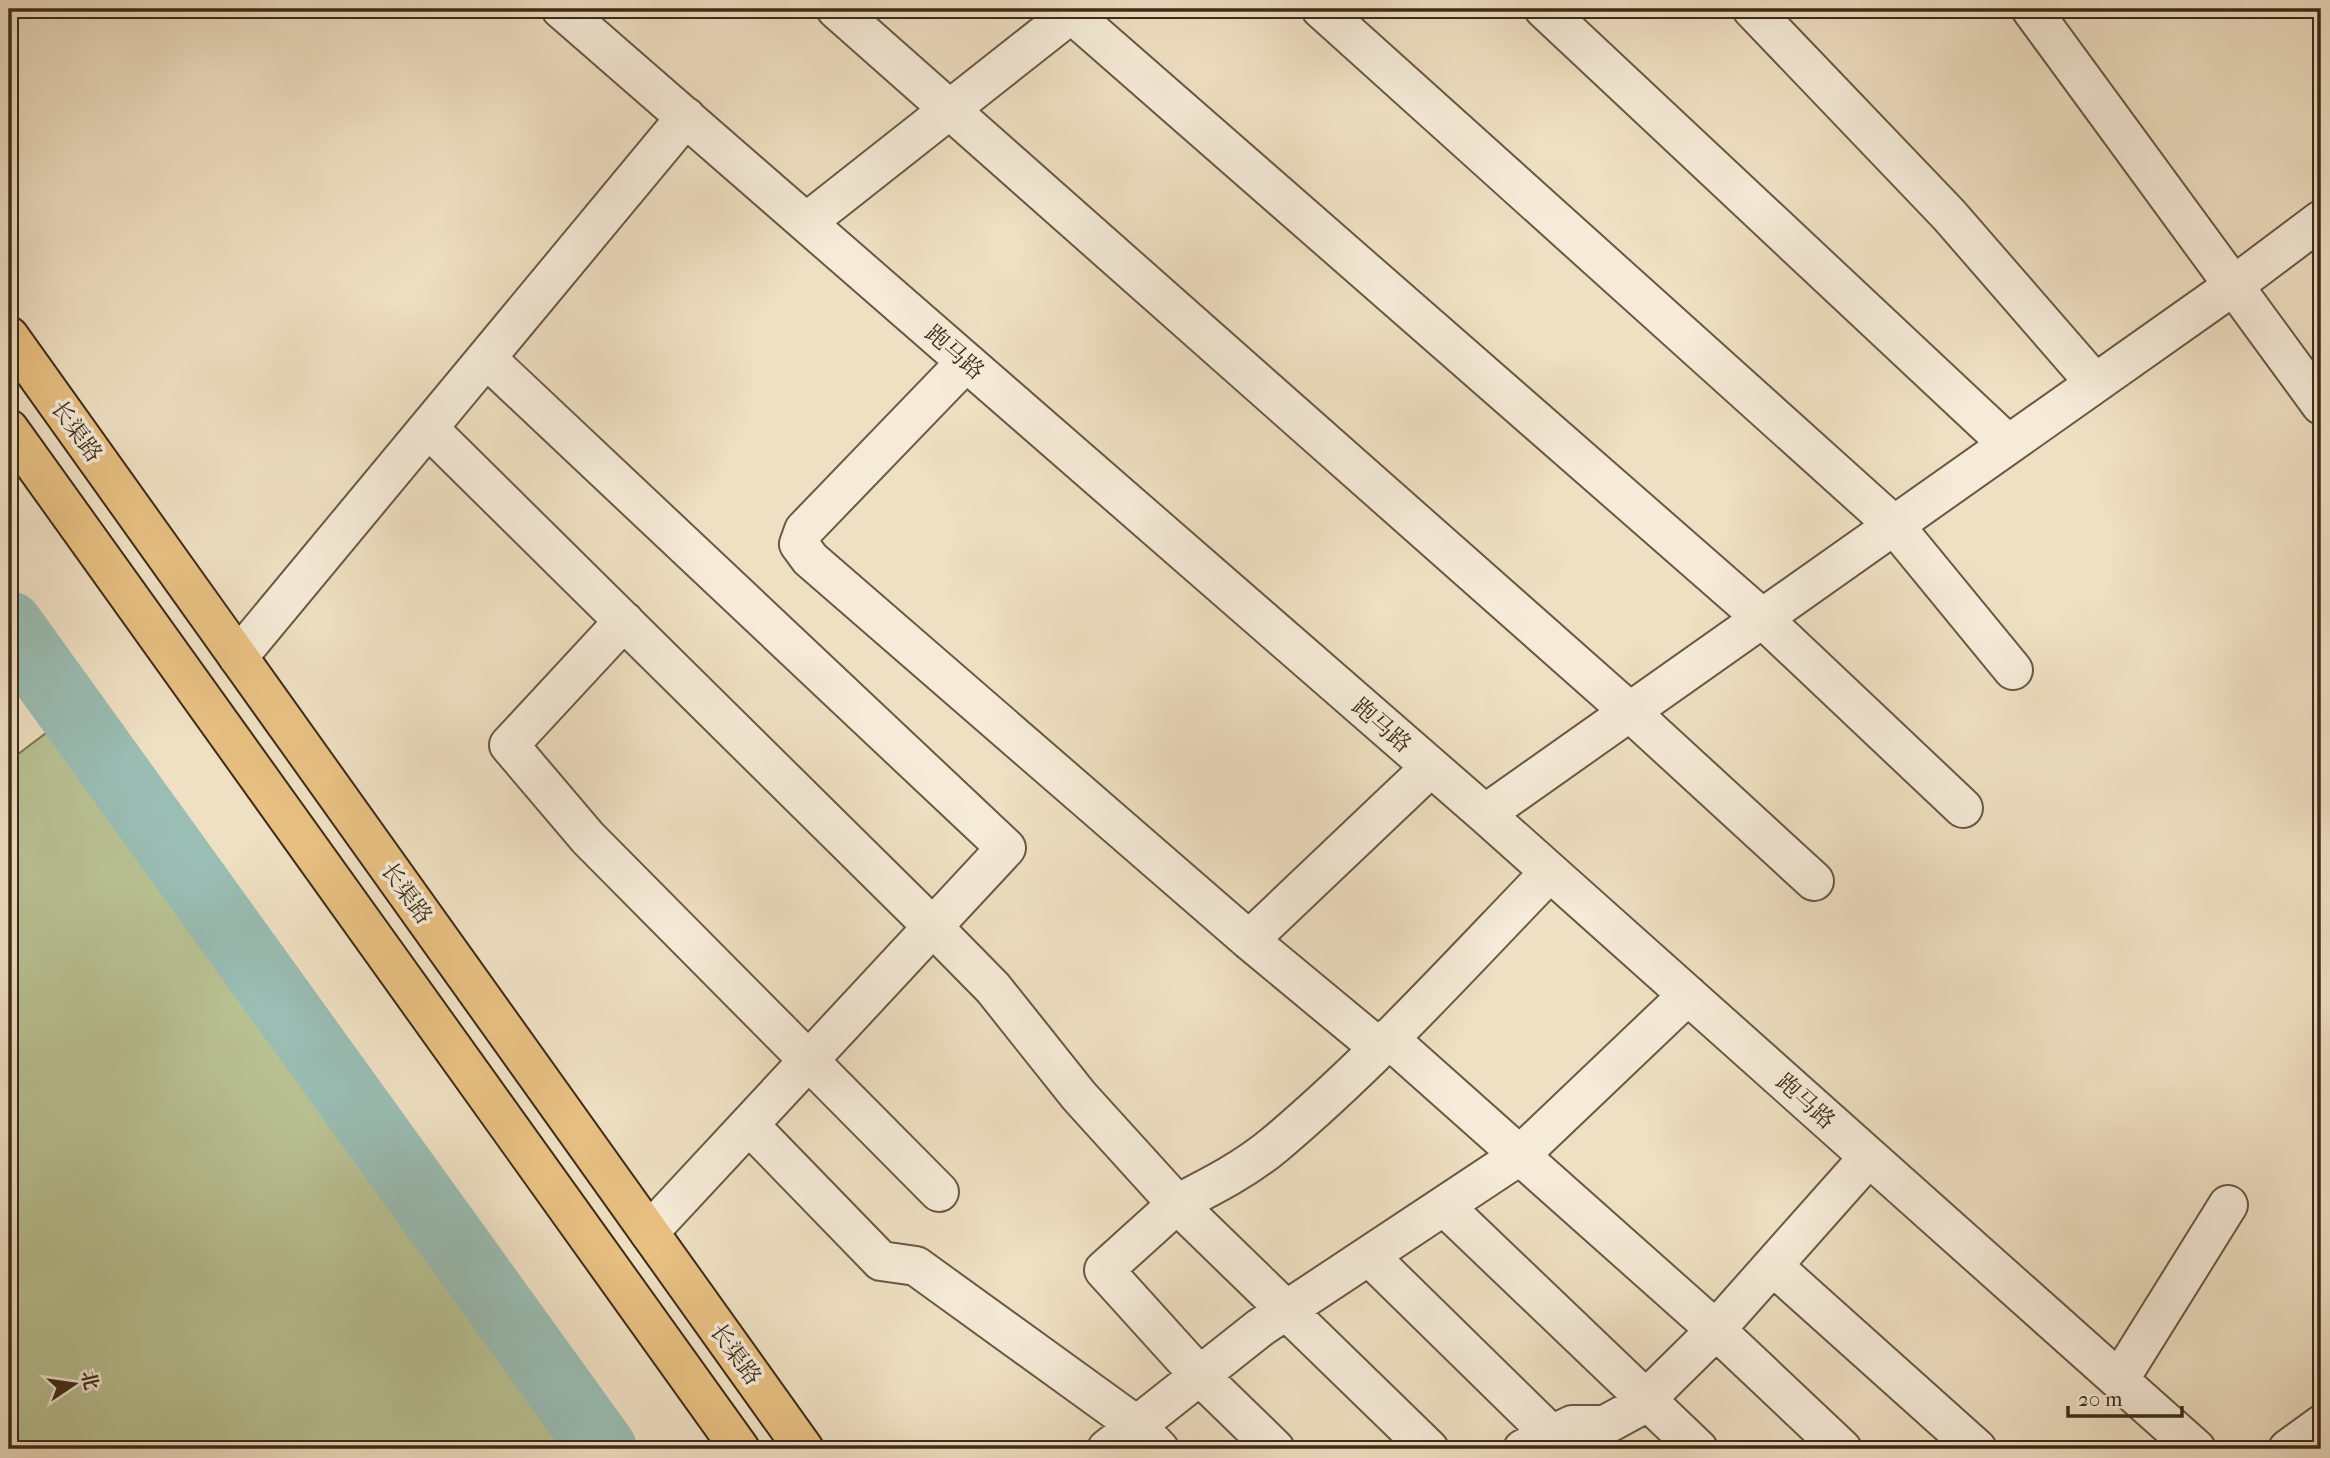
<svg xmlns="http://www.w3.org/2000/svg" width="2330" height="1458" viewBox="0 0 2330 1458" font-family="'IM FELL French Canon','Noto Serif SC',serif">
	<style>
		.green { fill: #b9c294; stroke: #7b7657; stroke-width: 2 }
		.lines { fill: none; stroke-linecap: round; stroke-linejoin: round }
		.river { stroke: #9abdb4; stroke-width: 68 }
		.minor-casing { stroke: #6a5844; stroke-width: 42 }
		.major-casing { stroke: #3d2b1a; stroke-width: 42 }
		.minor { stroke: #f5ebd8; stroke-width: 38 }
		.major { stroke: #e8c082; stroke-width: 38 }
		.labels { text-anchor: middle; stroke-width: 7; stroke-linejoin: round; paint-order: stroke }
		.street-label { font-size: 23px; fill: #3d2b1a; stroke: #f5ebd8 }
	</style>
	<rect width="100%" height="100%" fill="#efe0c3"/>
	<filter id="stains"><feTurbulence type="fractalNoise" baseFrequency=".00286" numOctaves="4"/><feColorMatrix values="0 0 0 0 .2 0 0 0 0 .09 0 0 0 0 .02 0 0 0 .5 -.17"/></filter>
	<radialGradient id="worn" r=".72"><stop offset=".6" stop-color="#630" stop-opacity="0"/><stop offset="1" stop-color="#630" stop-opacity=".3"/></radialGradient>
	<!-- green -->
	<path class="green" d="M50,730L564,1449H9V761Z"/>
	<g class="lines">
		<!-- river -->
		<path class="river" d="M9,625L603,1449"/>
		<defs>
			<path id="minor" d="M561,9L1485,814L2196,1449
				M836,9L1630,712L1814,881
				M1066,9L1762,618L1963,808
				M1321,9L1894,525L2013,670
				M1544,9L2008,444
				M1752,9L1949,215L2095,383
				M2031,9L2321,405
				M807,222L1077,9
				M486,358L1006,848L649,1232
				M966,362L804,530L799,544L810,559L1249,940L1378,1047
				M428,428L933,927L993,988L1079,1096L1177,1204C1210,1187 1244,1170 1273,1146C1372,1063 1460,965 1550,872
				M624,621L509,745L588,838L939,1192
				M238,657L686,117
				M1485,814L2233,286L2321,220
				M1249,940L1431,767
				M1388,1038L1716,1330L1842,1449
				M749,1125L881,1261L916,1266L1136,1425L1159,1449
				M1444,1206L1698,1449
				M1369,1256L1566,1449
				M1773,1266L1977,1449
				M2119,1380L2228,1205
				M1107,1449L1261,1327L1519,1156L1688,995
				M1275,1449L1199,1375L1104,1270L1177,1204L1429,1449
				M1523,1449L1572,1425H1605L1638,1407L1710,1336L1869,1157
				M2288,1449L2321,1425"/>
			<path id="major" d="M9,336L804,1449
				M9,429L740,1449"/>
		</defs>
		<!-- minor casing -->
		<use href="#minor" class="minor-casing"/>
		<!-- major casing -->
		<use href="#major" class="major-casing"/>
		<!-- minor -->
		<use href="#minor" class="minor"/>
		<!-- major -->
		<use href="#major" class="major"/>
	</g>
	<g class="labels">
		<!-- street labels -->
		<g class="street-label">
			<text transform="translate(955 352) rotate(41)" y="8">跑马路</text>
			<text transform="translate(77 431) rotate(54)" y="8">长渠路</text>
			<text transform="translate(1382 725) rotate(41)" y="8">跑马路</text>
			<text transform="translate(407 893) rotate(54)" y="8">长渠路</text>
			<text transform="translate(1806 1101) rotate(42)" y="8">跑马路</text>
			<text transform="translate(736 1354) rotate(54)" y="8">长渠路</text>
		</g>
	</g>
	<!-- margin -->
	<rect width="2330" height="1458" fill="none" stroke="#efe0c3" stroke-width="35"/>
	<rect x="10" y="10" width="2309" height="1437" fill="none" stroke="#3d2b1a" stroke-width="3.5"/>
	<rect x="18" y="18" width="2295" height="1423" fill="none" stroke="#3d2b1a" stroke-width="2"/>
	<!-- north arrow -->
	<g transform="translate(74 1384) rotate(77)" stroke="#f5ebd8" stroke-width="5" paint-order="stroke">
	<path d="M0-5L12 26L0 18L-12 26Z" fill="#3d2b1a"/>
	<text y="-10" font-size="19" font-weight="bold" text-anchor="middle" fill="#3d2b1a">北</text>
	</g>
	<!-- scale -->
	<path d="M2068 1406v10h114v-10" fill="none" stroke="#3d2b1a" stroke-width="3.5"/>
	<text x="2078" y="1406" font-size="21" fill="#3d2b1a" stroke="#f5ebd8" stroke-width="5" paint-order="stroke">20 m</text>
	<rect width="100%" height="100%" filter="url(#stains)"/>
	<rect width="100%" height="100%" fill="url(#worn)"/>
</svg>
